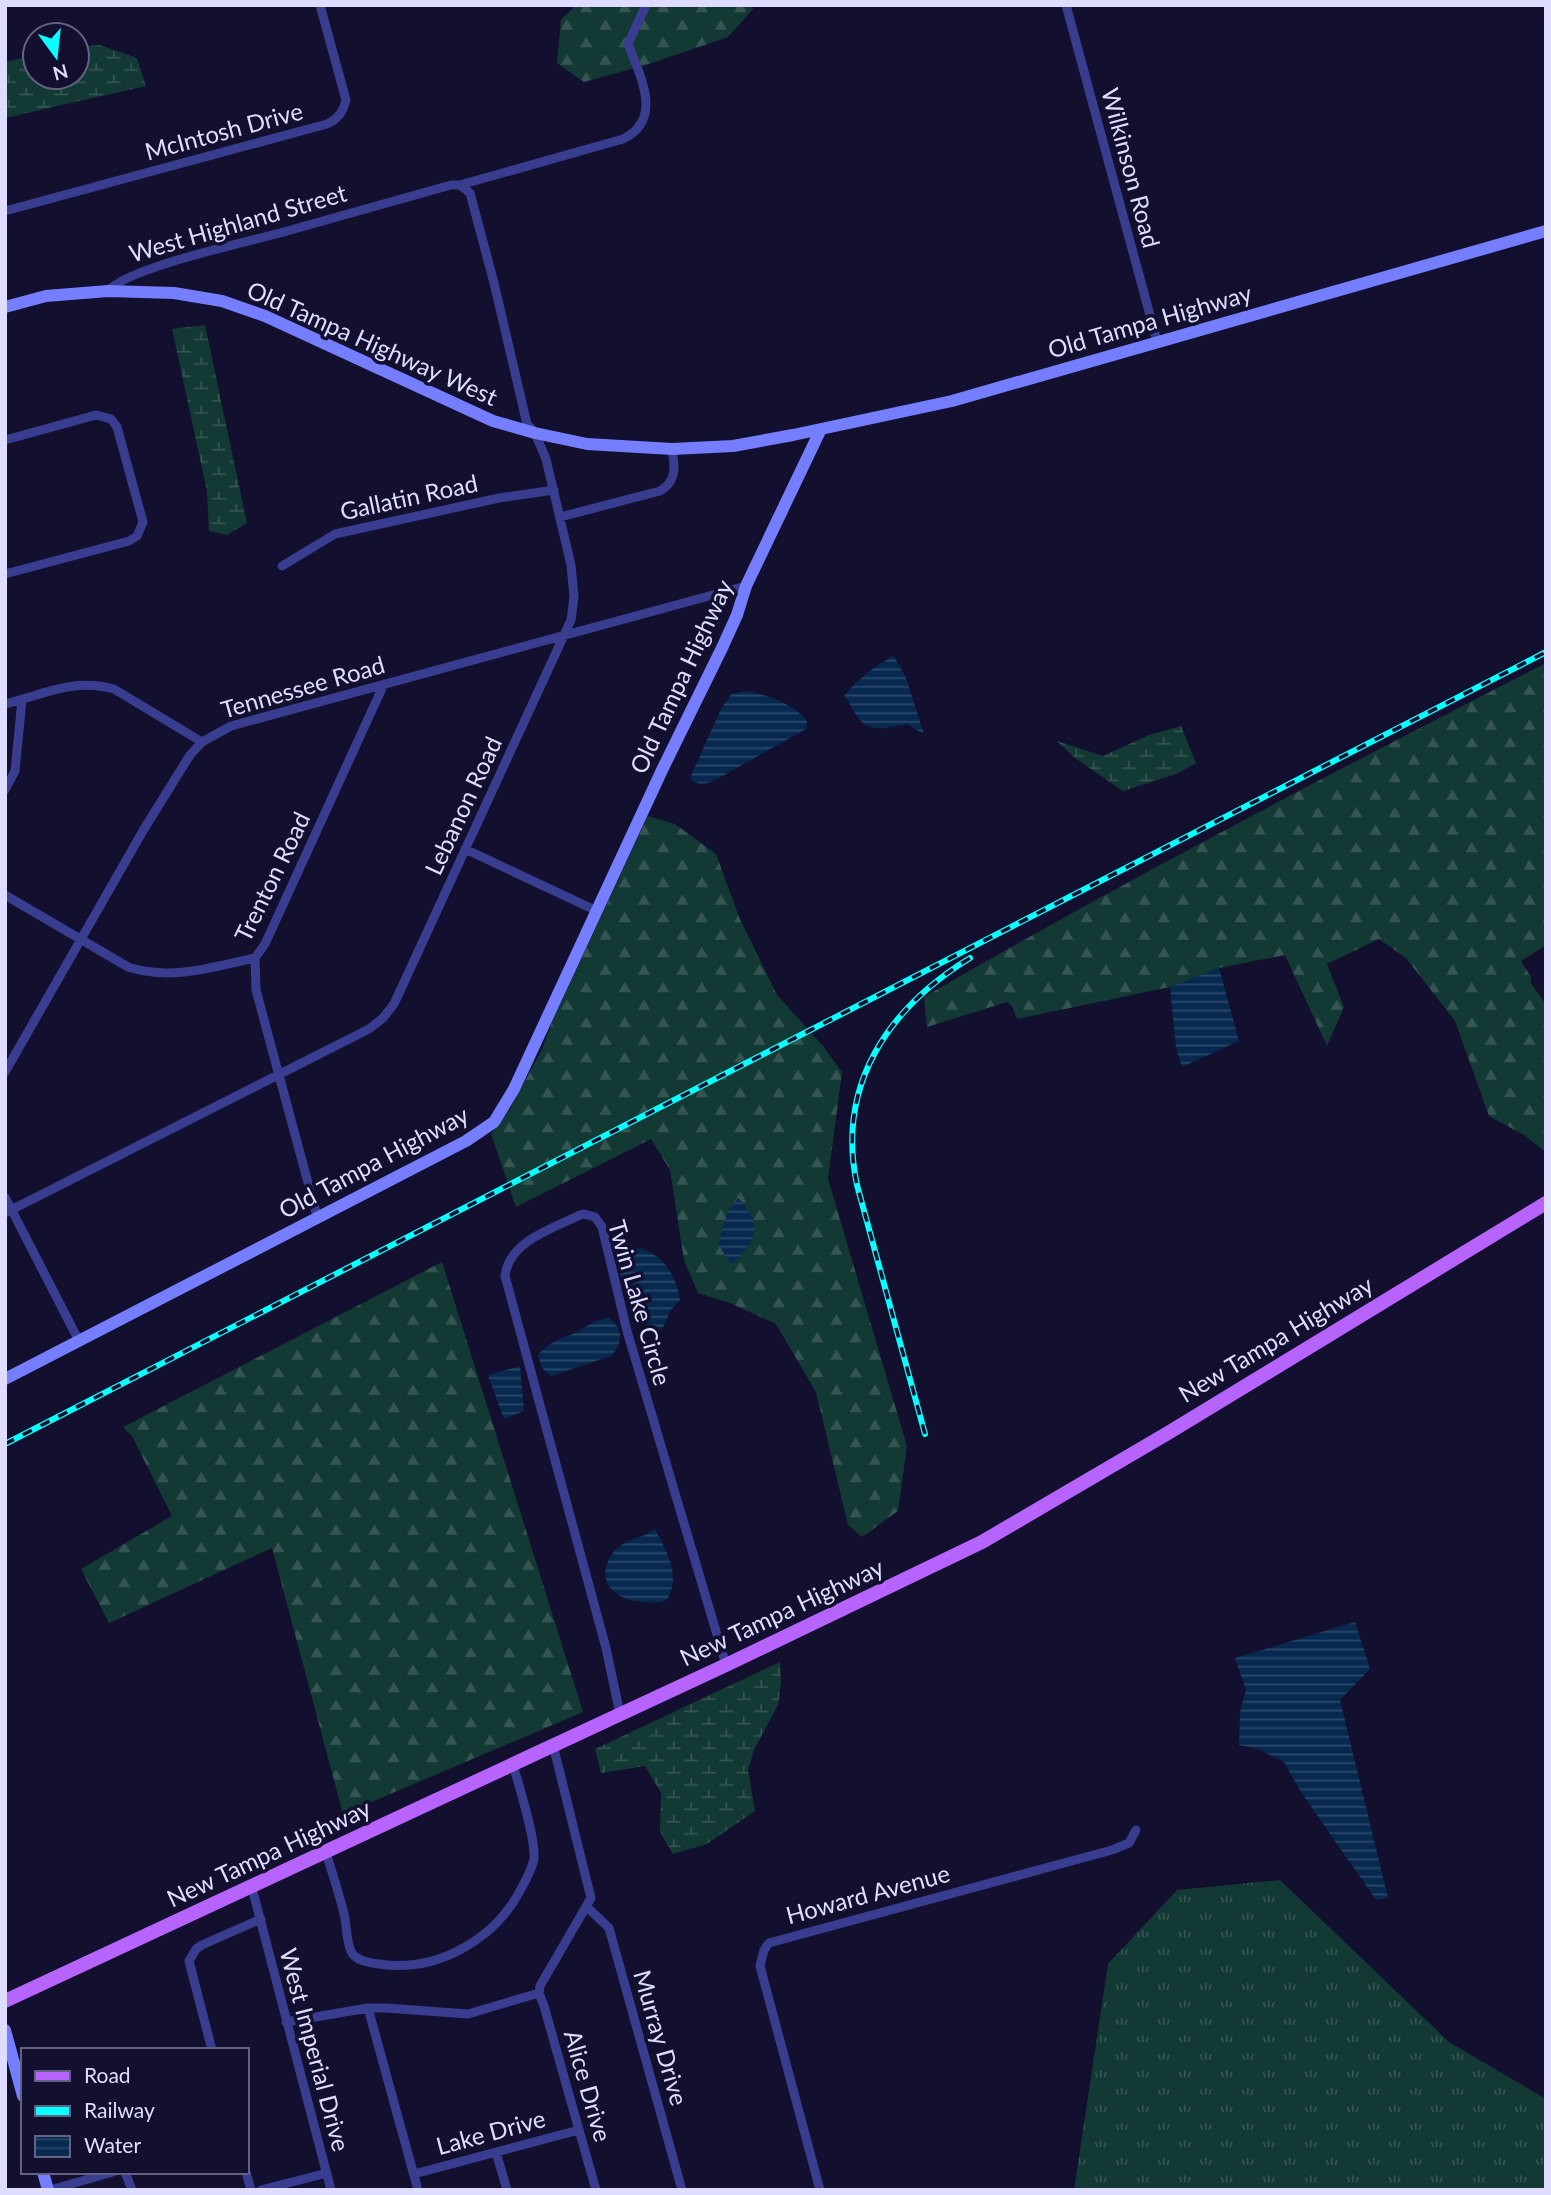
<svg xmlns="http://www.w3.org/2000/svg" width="1551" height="2195" viewBox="0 0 1551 2195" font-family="Lato,sans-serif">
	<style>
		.grass { fill: url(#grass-tufts) }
		.forest { fill: url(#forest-firs) }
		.wetland { fill: url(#wetland-marsh) }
		.water { fill: url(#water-rules) }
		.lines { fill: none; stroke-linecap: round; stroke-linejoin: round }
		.street { stroke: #383d90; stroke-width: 9 }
		.secondary { stroke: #747eff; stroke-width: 12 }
		.primary { stroke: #b764ff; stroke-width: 14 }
		.rail-casing { stroke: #09feff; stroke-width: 6 }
		.rail { stroke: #12102e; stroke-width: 3.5; stroke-dasharray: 10; stroke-linecap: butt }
		.labels { text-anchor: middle; stroke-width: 7; stroke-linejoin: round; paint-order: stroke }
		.street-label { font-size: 24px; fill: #deddff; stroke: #12102e }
	</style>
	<defs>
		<pattern id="grass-tufts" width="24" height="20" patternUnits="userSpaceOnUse" patternTransform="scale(1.75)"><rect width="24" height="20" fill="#133934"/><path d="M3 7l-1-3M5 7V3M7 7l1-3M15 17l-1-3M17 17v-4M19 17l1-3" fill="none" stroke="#355552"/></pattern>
		<pattern id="forest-firs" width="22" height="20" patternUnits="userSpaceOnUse" patternTransform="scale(1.75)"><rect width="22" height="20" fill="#133934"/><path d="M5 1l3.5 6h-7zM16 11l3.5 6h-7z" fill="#355552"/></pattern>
		<pattern id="wetland-marsh" width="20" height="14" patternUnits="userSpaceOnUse" patternTransform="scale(1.75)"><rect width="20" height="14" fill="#133934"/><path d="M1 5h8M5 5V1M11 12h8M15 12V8" fill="none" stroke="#355552"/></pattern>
		<pattern id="water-rules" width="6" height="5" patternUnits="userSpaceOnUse" patternTransform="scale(1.75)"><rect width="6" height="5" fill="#072950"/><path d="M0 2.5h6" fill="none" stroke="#2b486a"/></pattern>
	</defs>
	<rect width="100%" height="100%" fill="#12102e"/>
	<!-- grass -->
	<path class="grass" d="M1280,1880L1449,2042L1546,2099V2190H1074L1108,1964L1177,1890Z"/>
	<!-- forest -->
	<path class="forest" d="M576,5H752L753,9L728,37L649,64L584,82L557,63L561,20Z
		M1546,663V945L1521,961L1531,977V983L1546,1005V1152L1524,1135L1489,1116L1455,1021L1406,958L1379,939L1327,964L1344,1007L1327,1046L1285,955L1219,968L1170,987L1017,1019L1012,1006L1007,1002L927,1027L924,997C1127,879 1336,771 1546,663Z
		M648,816L675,824L716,854L739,917L777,995L823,1046L842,1072L828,1179L907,1446L898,1511L862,1537L848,1525L816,1392L776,1324L730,1303L698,1293L684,1260L670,1170L651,1139L516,1207L491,1134L509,1111L542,1049L553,1020Z
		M442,1262L583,1712L343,1814L272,1548L109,1623L81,1569L172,1516L132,1436L123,1427Z"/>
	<!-- wetland -->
	<path class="wetland" d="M100,45L137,58L146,86L5,118V62L35,55V77H77V47Z
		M205,325L247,523L227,535L209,531L207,491L172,329Z
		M1181,726L1196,763L1176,774L1123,791L1075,758L1057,741L1103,756L1149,735Z
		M780,1662L781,1682L778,1705L754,1750L748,1770L755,1811L707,1844L673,1854L660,1832L661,1793L645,1766L601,1773L595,1749Z"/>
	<!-- water -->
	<path class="water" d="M894,656L906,678L924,734L907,724C892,727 870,734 859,719C853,711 851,704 844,696C857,680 875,665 894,656Z
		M749,691C770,697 793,703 807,721L806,729L717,779C706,784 699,787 690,778L721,709L731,694Z
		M1219,968L1239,1041L1182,1067L1176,1048L1170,987Z
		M738,1198C764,1223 756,1244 731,1265L718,1244L728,1211Z
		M636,1248C662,1251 676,1275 680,1300L671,1310L659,1336L649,1329L633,1295L622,1288L618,1260L624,1252Z
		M608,1318C624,1327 623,1344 611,1356L551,1376L542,1368L538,1355C549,1341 562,1339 577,1332C588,1326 595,1320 608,1318Z
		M520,1366L524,1411L504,1419L488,1375Z
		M655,1529C665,1549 678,1568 671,1591C670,1593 668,1599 666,1600C661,1604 650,1602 644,1602C615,1601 593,1581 613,1553C625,1538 640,1540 655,1529Z
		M1355,1622L1370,1669L1340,1700L1388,1898L1376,1900L1301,1792L1284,1762L1258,1749L1239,1745L1240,1712L1246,1690L1235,1658Z"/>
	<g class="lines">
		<!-- street -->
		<path class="street" d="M1066,5L1157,341
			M460,185L623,139C664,119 640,76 628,44L646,5
			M5,211L327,124C338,119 343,112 346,100L320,5
			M5,440L96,415L111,419L117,427L143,522L137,536L129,541L5,574
			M560,517L660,491C677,481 675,467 672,449
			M282,566L335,534L499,498L554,490
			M5,704C44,694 74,678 114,689L202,742
			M5,790L15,771L22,700
			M465,849L597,911
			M5,895L128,967C171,981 212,967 255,958
			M5,1072L144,829L190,755L202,742L231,726L746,586
			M5,1197L79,1341
			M5,1213L369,1029L383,1018L394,1004L571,620L574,597L571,565L546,459L535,433L527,424L494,283L470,193L460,185H451C394,201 337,217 280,233C246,242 127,268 108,291
			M317,1216L256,990L255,958L265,944L384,684
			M620,1714L606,1648L505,1276C509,1241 552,1229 580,1215L584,1214L595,1217L602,1227L627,1331L726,1665
			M326,1852C332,1873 339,1893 344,1914C347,1925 346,1941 351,1951C355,1961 370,1963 379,1964C436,1973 495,1940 521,1889C526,1880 532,1869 534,1859C536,1839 519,1786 513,1765
			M252,1888L331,2190
			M586,1906L609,1928L682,2190
			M539,1993L540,1986L591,1898L553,1745
			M539,1993L544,2006L596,2190
			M368,2008L418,2190
			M286,2022L368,2008H386L468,2014L539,1993
			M212,2050L189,1961L196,1949L202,1945L261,1919
			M496,2152L507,2190
			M125,2172L132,2190
			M246,2172L251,2190
			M414,2174L579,2130
			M50,2190L113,2172
			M261,2190L327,2173
			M820,2190L760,1966L764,1950L769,1943L1112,1850L1129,1843L1136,1830"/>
		<!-- secondary -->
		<path class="secondary" d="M5,307L46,296L108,291L174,293L222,301L265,316L493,421L535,433L587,444L672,449L733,446L793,435L952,401L1546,231
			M5,1379L466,1141L494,1122L514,1089L663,768L722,648L737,615L746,586L821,429
			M5,2030L23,2096
			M43,2172L48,2190"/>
		<!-- primary -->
		<path class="primary" d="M5,2001L726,1665L982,1542L1168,1433L1546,1203"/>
		<defs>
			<path id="rail" d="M925,1434L857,1185C836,1086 887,1009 970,958
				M5,1444L1546,652"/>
		</defs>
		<!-- rail casing -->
		<use href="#rail" class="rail-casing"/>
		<!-- rail -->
		<use href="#rail" class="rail"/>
	</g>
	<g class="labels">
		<!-- street labels -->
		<g class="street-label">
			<text transform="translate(224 132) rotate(-15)" y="8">McIntosh Drive</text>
			<text transform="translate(1130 168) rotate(75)" y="8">Wilkinson Road</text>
			<text transform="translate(238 224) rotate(-16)" y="8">West Highland Street</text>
			<text transform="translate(1150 322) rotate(-16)" y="8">Old Tampa Highway</text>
			<text transform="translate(372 344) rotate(24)" y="8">Old Tampa Highway West</text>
			<text transform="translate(409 498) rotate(-12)" y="8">Gallatin Road</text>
			<text transform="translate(682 677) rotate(-65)" y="8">Old Tampa Highway</text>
			<text transform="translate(303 688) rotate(-16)" y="8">Tennessee Road</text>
			<text transform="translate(464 806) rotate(-65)" y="8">Lebanon Road</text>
			<text transform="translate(273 877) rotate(-64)" y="8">Trenton Road</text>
			<text transform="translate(374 1163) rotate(-28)" y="8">Old Tampa Highway</text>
			<text transform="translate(639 1303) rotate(74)" y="8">Twin Lake Circle</text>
			<text transform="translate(1276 1340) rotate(-31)" y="8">New Tampa Highway</text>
			<text transform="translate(782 1613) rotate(-25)" y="8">New Tampa Highway</text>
			<text transform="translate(269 1854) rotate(-25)" y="8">New Tampa Highway</text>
			<text transform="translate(868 1895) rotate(-15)" y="8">Howard Avenue</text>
			<text transform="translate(660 2038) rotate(74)" y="8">Murray Drive</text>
			<text transform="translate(314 2050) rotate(75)" y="8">West Imperial Drive</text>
			<text transform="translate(587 2086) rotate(74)" y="8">Alice Drive</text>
			<text transform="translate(491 2133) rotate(-15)" y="8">Lake Drive</text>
		</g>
	</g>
	<!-- border -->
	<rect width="1551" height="2195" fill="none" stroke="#deddff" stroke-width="14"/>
	<!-- legend -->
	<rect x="21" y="2048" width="228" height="126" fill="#12102e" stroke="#646282" stroke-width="2"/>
	<rect x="35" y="2071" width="35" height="10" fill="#b764ff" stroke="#646282" stroke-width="2"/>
	<text x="84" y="2083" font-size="21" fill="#deddff">Road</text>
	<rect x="35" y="2106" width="35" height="10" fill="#09feff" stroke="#646282" stroke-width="2"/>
	<text x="84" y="2118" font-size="21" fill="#deddff">Railway</text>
	<rect x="35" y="2136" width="35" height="21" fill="url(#water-rules)" stroke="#646282" stroke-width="2"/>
	<text x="84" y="2153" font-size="21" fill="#deddff">Water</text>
	<!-- north arrow -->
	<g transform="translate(56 56) rotate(165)"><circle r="33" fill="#12102e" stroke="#646282" stroke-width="2"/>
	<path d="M0-5L12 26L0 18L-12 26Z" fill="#09feff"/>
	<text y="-10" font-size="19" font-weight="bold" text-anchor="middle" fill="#deddff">N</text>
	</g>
</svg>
